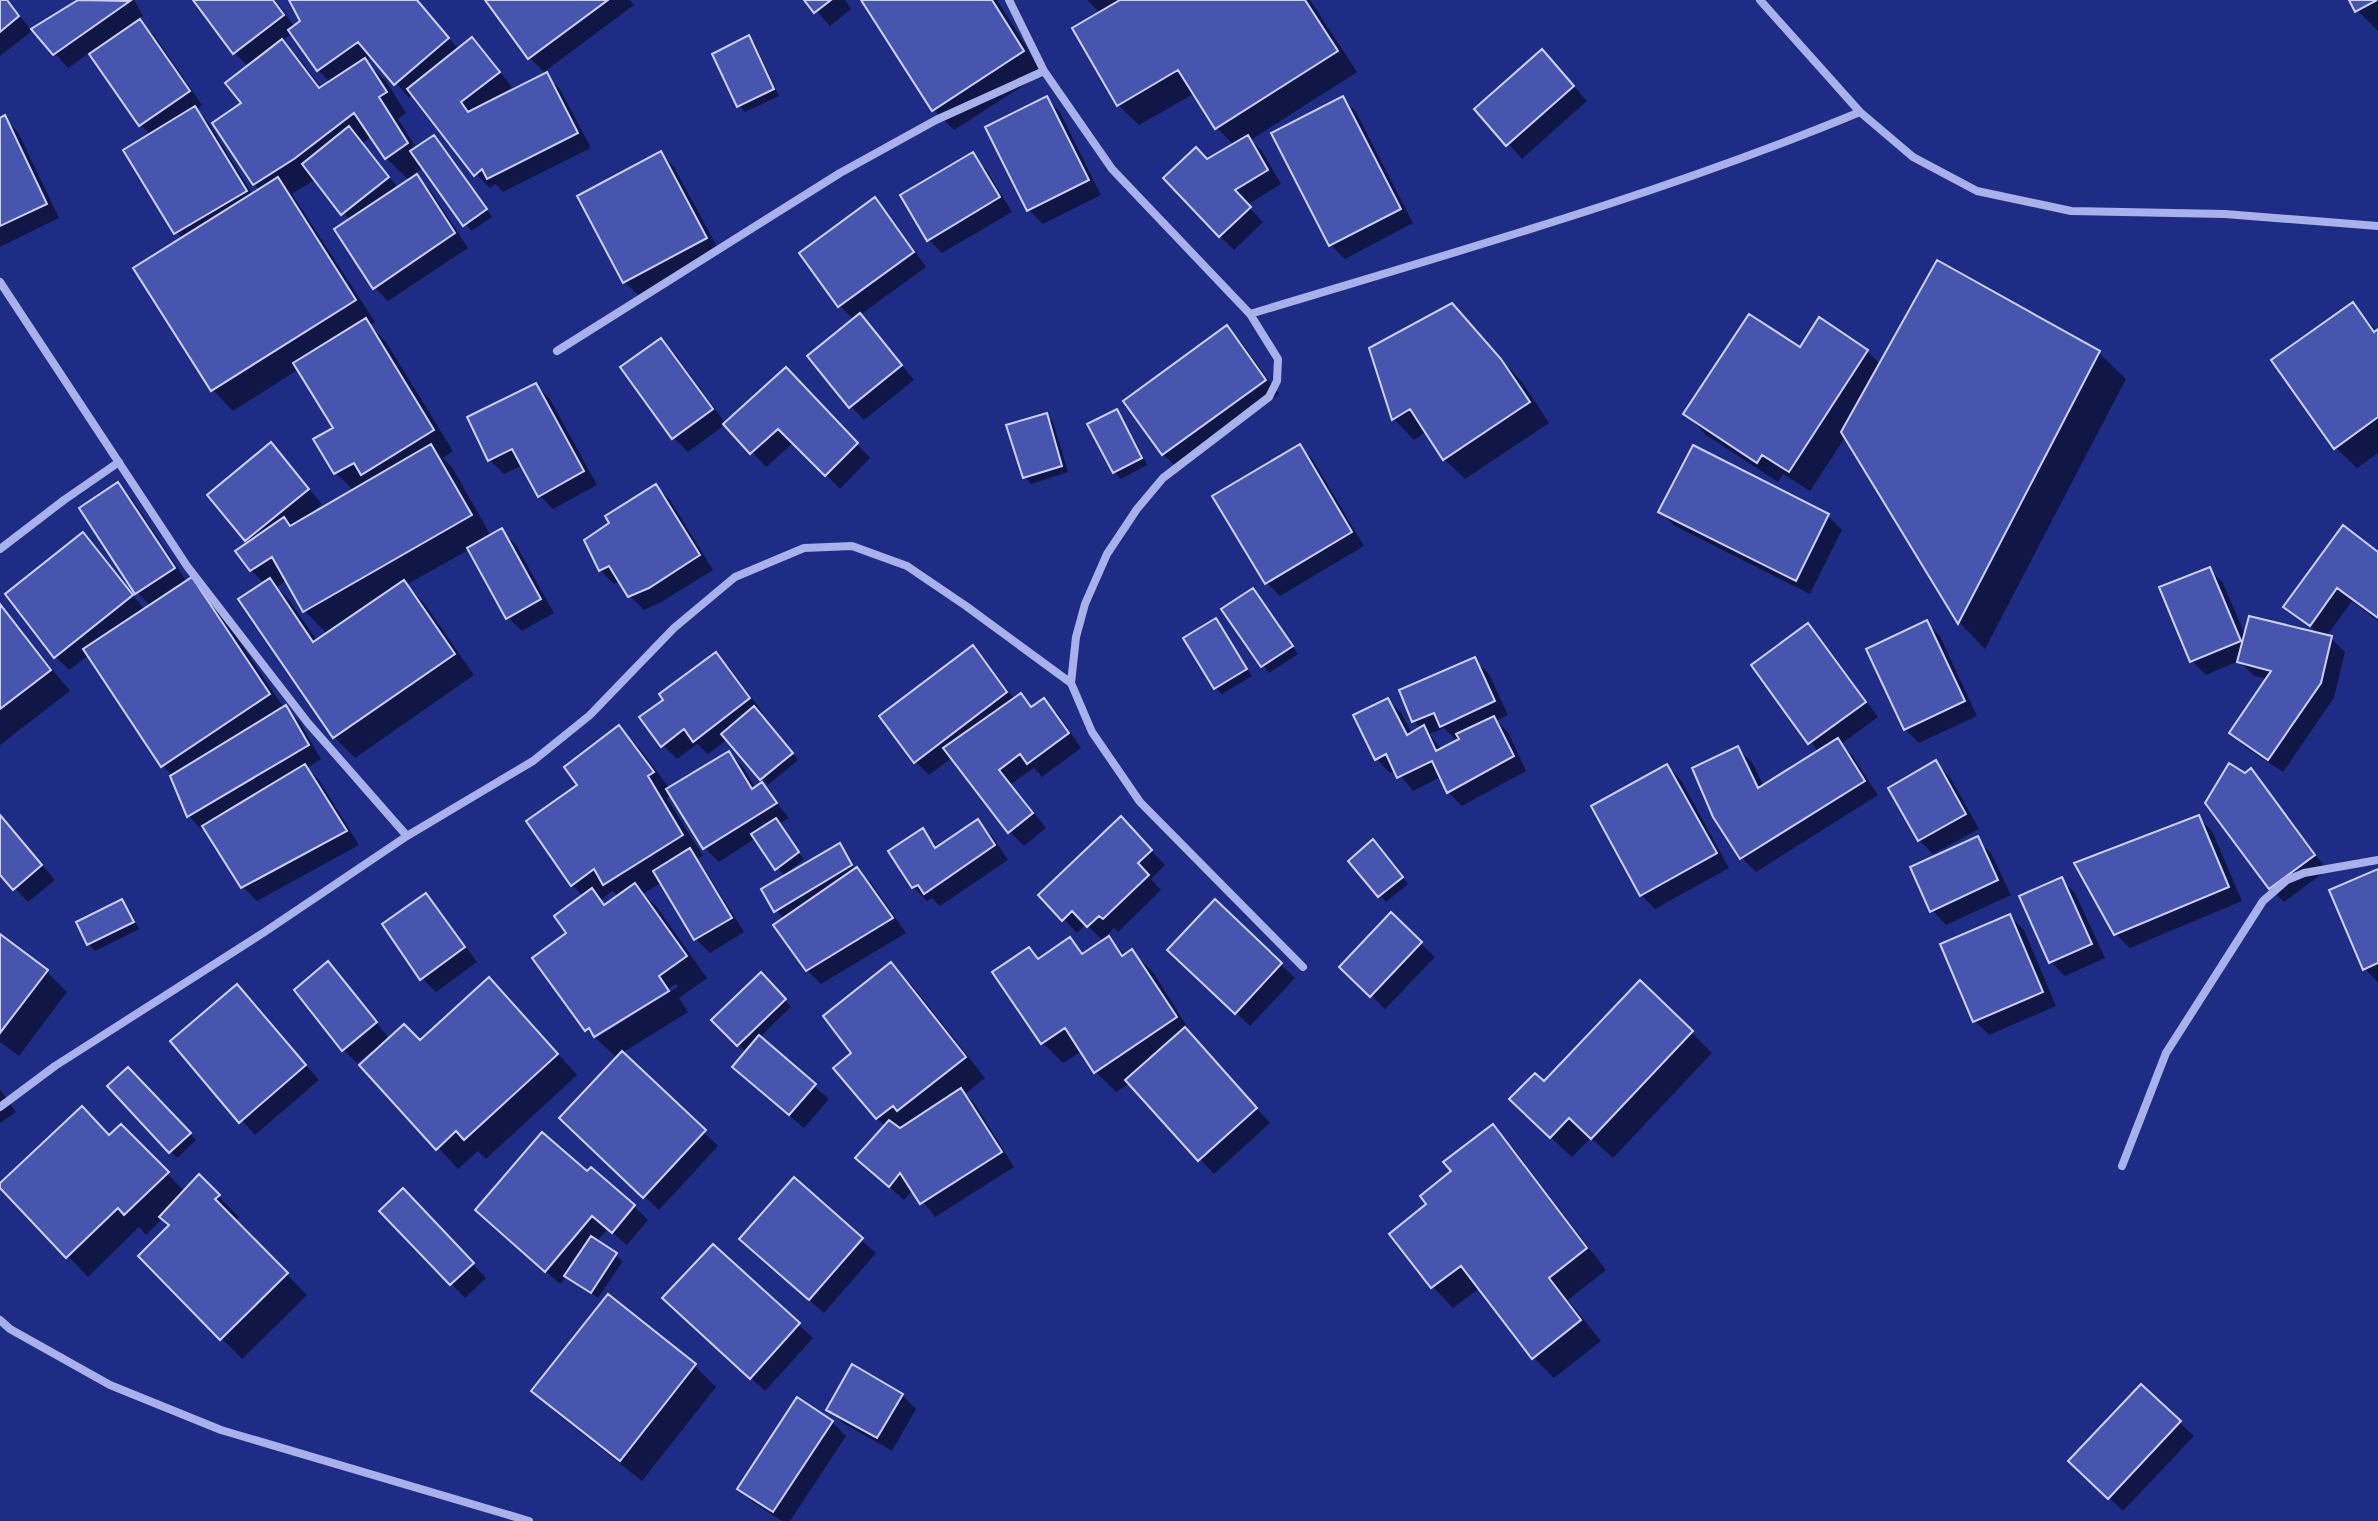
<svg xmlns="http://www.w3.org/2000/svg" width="2378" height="1521" viewBox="0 0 2378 1521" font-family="'Noto Sans',sans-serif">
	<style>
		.shadow { fill: #0007; fill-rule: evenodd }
		.building { fill: #4855af; stroke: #cdd3f8; stroke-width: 2 }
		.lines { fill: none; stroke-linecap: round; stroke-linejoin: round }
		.street { stroke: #a8b1ea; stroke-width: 8 }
	</style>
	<rect width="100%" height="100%" fill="#1f2c86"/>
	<!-- shadow -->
	<path class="shadow" d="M0,0H7L32,31L0,56Z
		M81,0H134L143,16L138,19L154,35L202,105L196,110L208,122L253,195L260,190L254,184L244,104L249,67L234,52L195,0H275L295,27L303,22L291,0H417L459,50L472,40L486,54L512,87L503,94L504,96L546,75L560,89L591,148L503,192L495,184L490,188L476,174L413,94L409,98L372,56L365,61L386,81L406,113L398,119L417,149L434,137L492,217L471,231L424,167L414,174L430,190L468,248L388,301L374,287L350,220L316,179L292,194L375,322L370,325L386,342L453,451L443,458L452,467L491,536L502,531L516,545L554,613L522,631L508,617L470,549L406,585L424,603L474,675L355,758L334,737L265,584L251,570L249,543L210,495L271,445L322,504L308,515L309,517L354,491L336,473V429L299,369L233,411L213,390L182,239L126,150L151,135L140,124L91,52L68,68L34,30ZM293,33L318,70L331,83L322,89L303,63L281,41ZM372,136L386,158L410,181L398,188L363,143ZM287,580L305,611L328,635L318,642L290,601L277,587Z
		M488,0H630L634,5L544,72L530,58Z
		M807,0H845L851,9L830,26Z
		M864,0H997L1043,73L954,130L933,109Z
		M1087,0H1310L1357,72L1251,140L1262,151L1281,184L1247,205L1263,222L1234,250L1220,236L1234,145L1217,128L1195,93L1139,125L1118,105L1101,14Z
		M2351,0H2378V31L2357,10Z
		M749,37L755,44L779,96L745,112L739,105Z
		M1556,65L1587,101L1522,159L1477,109Z
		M1046,98L1060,112L1101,195L1043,224L1029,210Z
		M1342,98L1356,112L1413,223L1345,259L1331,245Z
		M4,118L18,132L59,218L0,247V120Z
		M660,153L674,167L720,252L639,296L625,282Z
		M972,155L986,169L1012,212L942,253L928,239Z
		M874,200L888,214L926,267L860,315L914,380L864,420L851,406L854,320L840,306L802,253Z
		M2353,305L2378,332V453L2357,468L2336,448L2274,360Z
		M1472,327L1522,382L1549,423L1465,479L1444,459L1427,431L1414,440L1394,419Z
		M1227,328L1241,342L1279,394L1177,468L1163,454Z
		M661,340L675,354L726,424L800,383L870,458L840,489L794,442L766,467L726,424L688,452L674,438L623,368Z
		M1800,350L1867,351L1881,365L2099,353L2126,379L1985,649L1960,623L1846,436L1810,491L1783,474L1778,482L1706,435L1686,414Z
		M536,385L550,399L597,485L553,509L539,495L523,465L504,474L490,460Z
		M1116,411L1123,418L1147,465L1121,479L1114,472Z
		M1046,415L1053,422L1068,472L1031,484L1025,477Z
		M1299,446L1313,460L1364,546L1280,596L1266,582Z
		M118,485L132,499L187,582L191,579L212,600L284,708L299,721L321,759L307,768L319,780L359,845L257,901L243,887L206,828L202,830L189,816L173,776L163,766L89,655L69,670L55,656L83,535L145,610L151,606L137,592Z
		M656,486L670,500L713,570L663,601L644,610L630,596L621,581L614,584L600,570Z
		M1661,512L1828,516L1842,530L1810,594L1675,526Z
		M2378,555V621L2352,601L2326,637L2331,638L2345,652L2334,698L2283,772L2245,747L2231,733L2268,679L2254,676L2239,661L2206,675L2192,661L2209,569L2223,583L2246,637L2320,635L2285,606Z
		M1253,590L1298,654L1269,673L1224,610Z
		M0,605L70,691L0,745Z
		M1215,621L1252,676L1222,694L1216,688Z
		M1926,622L1940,636L1977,716L1919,743L1905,729Z
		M1808,626L1822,640L1878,717L1841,744L1852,755L1878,795L1756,872L1742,858L1737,748L1752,762L1764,787L1819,753L1754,665Z
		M972,648L986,662L1015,700L1021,696L1033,708L1044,700L1058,714L1081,748L1042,777L1034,768L1011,784L1046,828L1024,846L1010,832L953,757L929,775L915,761Z
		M716,655L730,668L763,713L760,715L798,760L768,785L728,739L708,754L697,744L677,759L663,745L666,700Z
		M1475,660L1489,674L1508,715L1496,721L1508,732L1526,771L1462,806L1448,792L1441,777L1413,791L1396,770L1390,773L1376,758L1388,700L1402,714L1412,734L1422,729L1414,721ZM1444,728L1458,742L1442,750L1430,734Z
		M619,728L640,749L670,789L729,753L743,767L756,789L762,785L789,818L779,824L804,860L783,875L785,877L839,845L856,870L871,883L906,933L821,984L807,970L784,919L776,910L785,877L756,838L719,862L705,848L672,794L667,798L703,856L698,859L744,932L710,953L696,939L662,882L643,894L656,906L707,978L679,998L688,1012L622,1053L718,1146L659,1210L576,1132L618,1059L586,1029L569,934L584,897L572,885L579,785ZM612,891L619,897L607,906L601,900ZM676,984L678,987L596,1038L593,1035Z
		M1936,763L1950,777L1979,829L1933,854L1919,840Z
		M1667,766L1681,780L1729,868L1655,909L1641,895Z
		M2250,771L2264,785L2327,870L2284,902L2270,888L2245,775Z
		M0,816L55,880L28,902L0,872Z
		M2198,817L2212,831L2242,901L2130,948L2116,934Z
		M978,822L992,836L1008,860L940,906L932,898L927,901L913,887L922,830L939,848Z
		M1135,833L1165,865L1151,879L1161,890L1118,932L1114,928L1106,936L1126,955L1132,951L1153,972L1195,1039L1270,1123L1214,1174L1130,1083L1116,1092L1095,1071L1082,1051L1063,1063L1043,1043L1029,949L1040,960L1070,940L1085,955L1104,942L1086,924L1077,933L1041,895Z
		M1977,839L1991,853L2011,895L1946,925L1932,910Z
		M1379,849L1408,884L1386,902L1380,895Z
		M2378,871V982L2364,968Z
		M2061,879L2075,893L2105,958L2065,976L2051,962Z
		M425,896L439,910L477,962L436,992L422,978Z
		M122,901L128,908L139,929L95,951L89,944L79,923Z
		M1215,902L1295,978L1250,1026L1184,964Z
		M1391,915L1435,957L1385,1009L1342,967Z
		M2010,916L2024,930L2056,1006L1989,1035L1975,1021Z
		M0,937L46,971L67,992L19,1056L0,1042Z
		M328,964L390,1039L420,1043L510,1000L577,1075L486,1159L478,1151L458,1169L362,1065L375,1053L372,1051L357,1063L343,1049Z
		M891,965L912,985L985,1078L965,1094L975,1104L1014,1167L935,1217L913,1189L904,1200L872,1172L886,1127L877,1118Z
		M761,975L791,1007L759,1038L829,1099L804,1128L749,1081L747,1053L714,1020Z
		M250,1001L319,1080L255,1135L173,1042Z
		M1691,1032L1712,1053L1613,1158L1591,1138L1572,1157L1532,1120L1544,1084Z
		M128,1070L196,1140L177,1158L110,1087Z
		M0,1089L16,1112L0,1123Z
		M121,1126L185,1192L199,1177L239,1217L235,1221L307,1295L242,1359L141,1256L171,1226L163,1218L146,1235L139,1227L88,1277L1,1186L110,1137Z
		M1492,1127L1513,1148L1606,1270L1568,1300L1601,1341L1554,1378L1533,1357L1480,1288L1453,1308L1433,1287L1392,1234L1429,1205L1453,1171Z
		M588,1174L634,1206L648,1220L627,1245L608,1229L596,1242L623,1261L598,1298L567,1276L560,1284L492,1224Z
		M794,1180L876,1253L824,1313L756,1253Z
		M417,1205L486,1278L465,1298L382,1211Z
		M713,1246L813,1338L765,1391L679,1312Z
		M608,1297L695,1366L716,1387L642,1481L555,1412L534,1391Z
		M2142,1387L2194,1436L2123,1511L2071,1461Z
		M902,1395L916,1409L892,1451L843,1423L829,1409Z
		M797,1400L832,1422L846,1436L790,1521H782L753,1502L739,1488Z"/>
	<!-- building -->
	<path class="building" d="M0,0H7L19,16L0,32Z
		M78,0L130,1L53,55L31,29Z
		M193,0H273L284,15L233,54Z
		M289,0H417L449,38L394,85L358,42L317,71L288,30L300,21Z
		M485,0H608L528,59Z
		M804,0H831L814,13Z
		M861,0H992L1024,51L932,111Z
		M1120,0H1305L1338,51L1215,129L1178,70L1117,106L1072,28Z
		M2349,0H2377L2355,12Z
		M140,19L190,91L139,126L89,54Z
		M749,35L774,89L737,107L712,54Z
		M472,37L500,72L461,102L468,112L547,72L578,133L487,179L482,169L474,176L407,89Z
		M282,39L319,88L365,58L387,92L379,97L408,143L385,159L354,113L294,159L253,185L212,123L241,103L225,83Z
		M1542,49L1574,86L1506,146L1474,109Z
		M1047,96L1089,180L1027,211L985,127Z
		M1343,96L1401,209L1329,246L1271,133Z
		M195,106L247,191L174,234L123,150Z
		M5,115L47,204L0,226V118Z
		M349,126L389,177L341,215L302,164Z
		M434,135L487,209L463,226L410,151Z
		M1248,135L1268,170L1235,190L1251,207L1219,237L1163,178L1196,147L1207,159Z
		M661,151L707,238L623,283L577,196Z
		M973,152L1000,197L927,241L900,195Z
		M417,174L455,233L373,289L334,229Z
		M278,177L356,300L211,391L133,268Z
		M875,197L914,252L838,307L799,253Z
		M1937,260L2100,351L1958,624L1841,432Z
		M2353,302L2374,332L2378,329V417L2334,449L2271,360Z
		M1452,303L1501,359L1530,402L1443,460L1410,409L1392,420L1369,348Z
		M860,313L902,365L849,408L807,356Z
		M1749,314L1800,347L1819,317L1868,350L1789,472L1762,455L1757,463L1683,414Z
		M366,318L434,430L361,475L354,463L334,474L313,439L333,428L293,363Z
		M1227,325L1266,380L1162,455L1123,401Z
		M661,338L713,409L672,439L620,367Z
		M786,367L858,443L825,476L778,429L750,454L723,424Z
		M536,383L584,471L538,497L512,449L488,461L467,417Z
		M1117,409L1142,458L1113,473L1087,424Z
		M1047,413L1062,466L1023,478L1006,425Z
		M271,442L309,489L245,541L207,495Z
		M431,444L472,515L303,612L272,557L250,571L235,551L284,517L290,526Z
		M1300,444L1352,532L1265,584L1212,496Z
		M1693,445L1829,514L1796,581L1658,512Z
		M118,482L175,568L135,594L79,508Z
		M656,484L700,555L649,588L628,597L609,566L599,571L584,540L609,523L605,516Z
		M2343,525L2378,552V618L2337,588L2310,626L2283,607Z
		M502,528L541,599L506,619L467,548Z
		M83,532L133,595L54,658L5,594Z
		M2210,567L2241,641L2190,662L2159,587Z
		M192,577L270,694L161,767L83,649Z
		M270,578L313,642L404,580L455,654L333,738L238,599Z
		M1253,588L1293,646L1261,667L1221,609Z
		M0,604L51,670L0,709Z
		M2249,616L2332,636L2321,683L2268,760L2229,733L2271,671L2237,662Z
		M1216,618L1247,669L1214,689L1183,638Z
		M1927,620L1965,701L1904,730L1866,649Z
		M1808,623L1866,702L1808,744L1751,665Z
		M973,645L1007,692L914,763L879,716Z
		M716,652L750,698L693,742L684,729L661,747L639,717L663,700L659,694Z
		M1475,657L1495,701L1440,727L1434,713L1412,722L1399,690Z
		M1021,693L1031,707L1044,698L1069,733L1027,764L1020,754L999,770L1033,813L1008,833L943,748Z
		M1388,698L1407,735L1424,725L1436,751L1459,739L1456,734L1494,716L1514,756L1447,793L1432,761L1397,778L1386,754L1375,760L1353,715Z
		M286,705L309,745L187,817L170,776Z
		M754,706L793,753L760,780L721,734Z
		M619,725L654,772L648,776L683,835L603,885L594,869L571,886L526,821L577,785L564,767Z
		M1838,738L1865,781L1740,859L1713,817L1692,768L1738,746L1758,788Z
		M729,751L752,789L762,782L777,803L703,849L666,789Z
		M1936,760L1966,814L1918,841L1888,788Z
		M2229,763L2245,773L2251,768L2315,855L2269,889L2205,803Z
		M305,764L347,831L241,888L202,826Z
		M1667,764L1717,853L1640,896L1591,806Z
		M0,815L42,865L13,890L0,875Z
		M2199,815L2229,887L2114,935L2074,863Z
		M1121,816L1152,850L1138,863L1149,875L1103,919L1099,916L1087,927L1072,911L1062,921L1038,895Z
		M776,818L799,852L775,870L751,834Z
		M978,819L995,845L924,894L918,885L912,888L888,851L923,828L935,848Z
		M1978,836L1998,880L1930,912L1910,867Z
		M1373,839L1403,877L1378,897L1348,861Z
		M840,843L852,865L774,912L761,889Z
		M690,848L732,918L694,940L653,871Z
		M857,867L893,918L806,971L773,925Z
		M2378,869V963L2363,970L2329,890Z
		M2062,877L2092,944L2049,963L2019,896Z
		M635,883L687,956L659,976L669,991L594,1037L589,1028L585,1031L532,958L566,933L554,916L592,888L604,905Z
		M426,893L465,947L420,980L382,924Z
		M122,899L134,922L87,945L76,922Z
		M1215,899L1282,963L1235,1014L1167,950Z
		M1391,912L1422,942L1370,997L1339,967Z
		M2010,914L2043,992L1973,1022L1940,944Z
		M0,934L48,970L0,1033Z
		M1109,936L1122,956L1132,949L1177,1017L1094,1073L1065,1028L1041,1044L992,972L1029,947L1038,959L1070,937L1082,954Z
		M328,961L377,1022L342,1051L294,990Z
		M891,962L966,1057L897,1111L893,1106L876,1119L833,1068L851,1053L823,1016Z
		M761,972L786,999L737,1046L711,1020Z
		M489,977L558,1054L464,1140L456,1131L436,1150L359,1065L404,1024L420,1040Z
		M1640,980L1693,1031L1591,1139L1569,1118L1550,1138L1509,1099L1535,1073L1544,1081Z
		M237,984L306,1065L239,1123L170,1041Z
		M1185,1027L1257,1108L1198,1161L1125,1080Z
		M759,1035L816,1084L789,1115L732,1067Z
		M622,1051L706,1130L643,1198L559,1118Z
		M128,1067L191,1133L169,1153L107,1086Z
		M961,1088L1002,1152L920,1204L900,1173L889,1187L855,1158L889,1120L900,1128Z
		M82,1106L109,1135L121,1124L169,1172L124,1215L118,1208L66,1258L0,1188V1183Z
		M1493,1124L1587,1248L1549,1278L1581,1320L1532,1359L1461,1266L1431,1288L1389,1234L1426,1204L1420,1196L1451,1171L1443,1162Z
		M542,1132L587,1171L591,1167L635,1205L612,1233L592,1216L545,1272L475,1210Z
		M199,1174L220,1195L215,1199L288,1273L220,1340L138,1256L169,1225L159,1217Z
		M794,1177L863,1238L809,1300L739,1239Z
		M403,1188L474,1263L450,1285L379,1211Z
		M591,1236L617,1253L591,1293L564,1276Z
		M713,1244L800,1323L750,1379L662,1298Z
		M608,1294L696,1364L620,1461L531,1391Z
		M852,1364L903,1394L877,1438L826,1410Z
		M2141,1384L2181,1421L2108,1499L2068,1461Z
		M797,1397L833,1421L773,1512L737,1489Z"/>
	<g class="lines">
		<!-- street -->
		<path class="street" d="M1009,0L1044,71L1112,169L1250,314L1278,359L1277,381L1269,397L1163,478L1137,509L1107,554L1085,604L1076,637L1071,683L1092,732L1140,802L1303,967
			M1760,0L1860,112L1913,157L1977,191L2071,211L2225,214L2378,226
			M0,282L187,566L308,723L407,836
			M1250,314C1455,252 1662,194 1860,112
			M557,351L840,173L936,120L1044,71
			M0,549L64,500L119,462
			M0,1107L55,1066L263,933L407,836L533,761L590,715L674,628L735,577L804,548L852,546L907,566L966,606L1071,683
			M2122,1166L2166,1053L2263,901L2287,880L2304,873L2378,860
			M0,1320L10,1329L110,1385L221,1430L529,1521"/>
	</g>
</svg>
